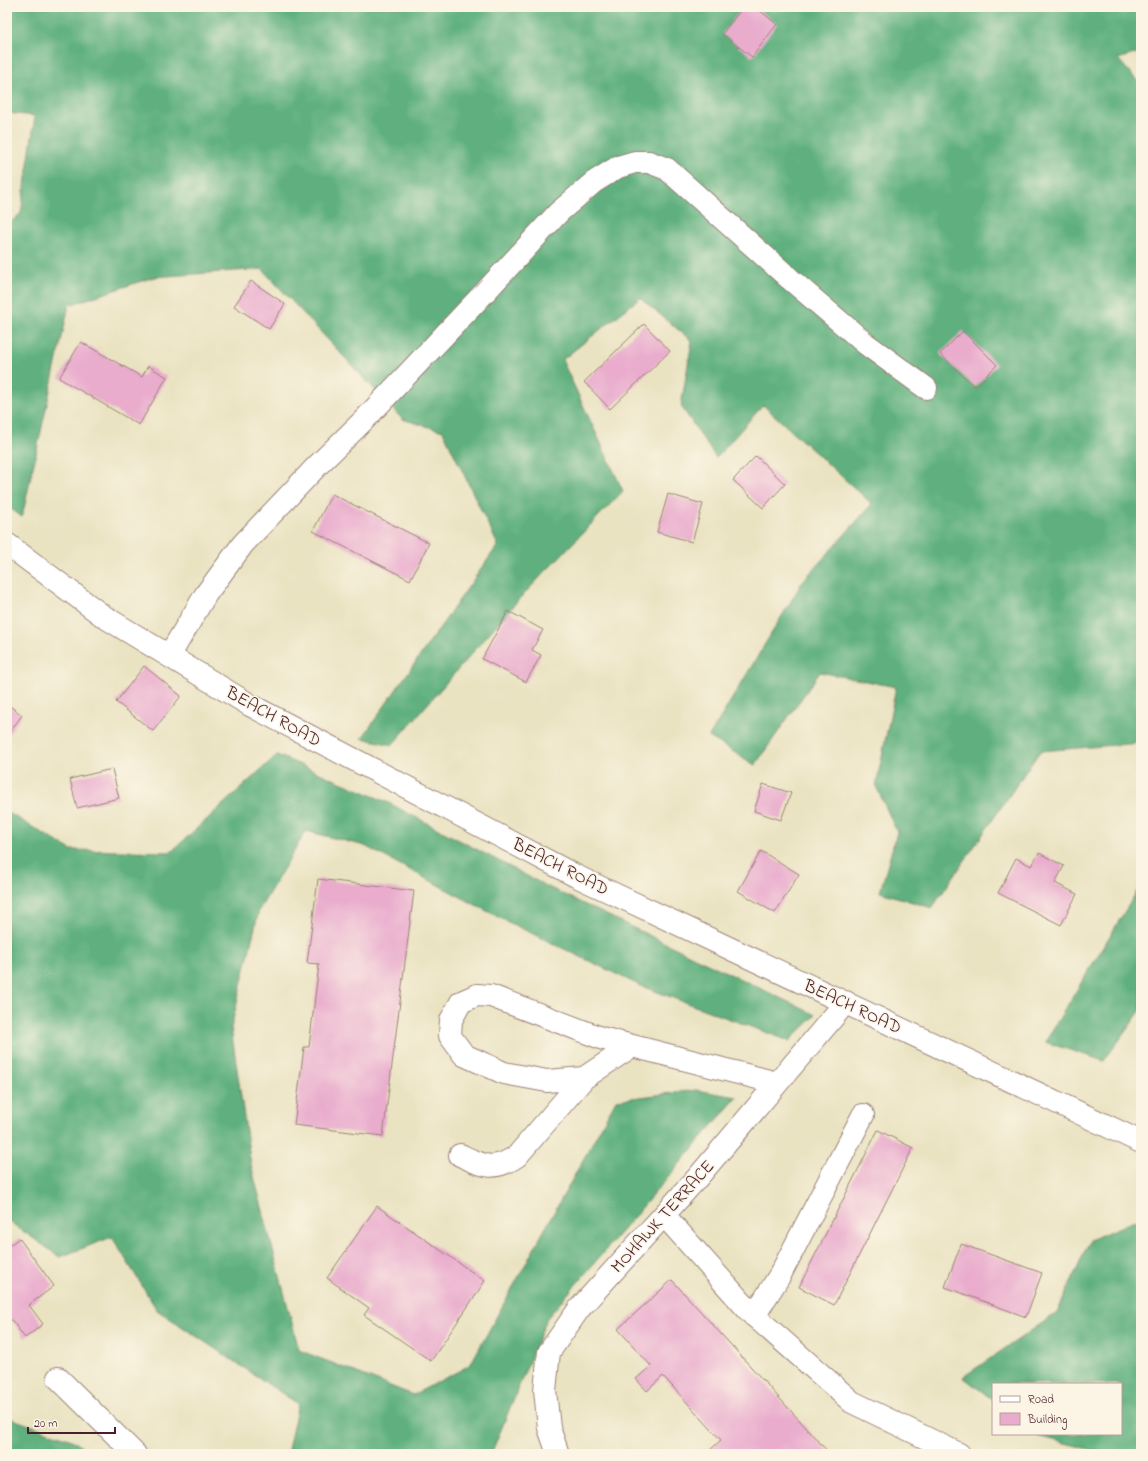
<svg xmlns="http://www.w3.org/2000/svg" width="1148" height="1461" viewBox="0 0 1148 1461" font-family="'Indie Flower',sans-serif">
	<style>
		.forest { fill: #5eb07e; stroke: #546854 }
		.building { fill: #e9accd }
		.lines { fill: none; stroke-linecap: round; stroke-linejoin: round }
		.minor-casing { stroke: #9a8176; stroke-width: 24 }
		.minor { stroke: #fff; stroke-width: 22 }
		.labels { text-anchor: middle; stroke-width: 3; stroke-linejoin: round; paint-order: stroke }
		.street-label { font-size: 18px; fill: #4a1f2b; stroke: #fcf5e5 }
	</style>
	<rect width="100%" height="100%" fill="#fcf5e5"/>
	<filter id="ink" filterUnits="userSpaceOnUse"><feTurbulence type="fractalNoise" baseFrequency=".025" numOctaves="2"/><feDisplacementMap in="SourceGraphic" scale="8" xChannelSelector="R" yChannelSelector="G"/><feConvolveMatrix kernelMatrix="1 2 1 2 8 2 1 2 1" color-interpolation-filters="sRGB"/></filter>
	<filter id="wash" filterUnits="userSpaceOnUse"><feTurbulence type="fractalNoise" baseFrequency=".012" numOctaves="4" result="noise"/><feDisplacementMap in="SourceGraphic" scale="16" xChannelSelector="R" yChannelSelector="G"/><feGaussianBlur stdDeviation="0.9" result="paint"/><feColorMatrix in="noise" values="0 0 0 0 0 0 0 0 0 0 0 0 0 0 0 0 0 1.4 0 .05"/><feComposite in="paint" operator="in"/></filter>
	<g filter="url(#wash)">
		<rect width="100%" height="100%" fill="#eae3c2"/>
		<!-- forest -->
		<path class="forest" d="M7,7H1141V52L1118,59L1141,85V743L1040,751L932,908L880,892L897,832L876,786L896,687L820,672L755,765L709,737L803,581L872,504L763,405L716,458L681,406L692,341L640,298L562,360L623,491L520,598L392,745L362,738L498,545L443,431L402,419L262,269L154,277L69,305L22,517L7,506V226L21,213L35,116L7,113Z
			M277,755L385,801L550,888L816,1015L789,1041L641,986L502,919L365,846L306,831L259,910L231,1028L251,1165L299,1350L413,1395L470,1365L616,1100L696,1090L737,1097L547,1318L491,1454H287L298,1404L157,1310L112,1237L60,1257L7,1220V812L71,850L171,852Z
			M1141,885V1010L1104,1061L1045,1042Z
			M1141,1218V1454H1109L1041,1437L1037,1434H1121V1384H993V1400L963,1377L1057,1313L1090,1240Z
			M7,1417L72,1440L92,1454H7Z"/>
		<g id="blocks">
			<!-- building -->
			<path class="building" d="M743,7H755L777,24L752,57L722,34Z
				M251,281L285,304L269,329L234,306Z
				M644,324L670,351L610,409L584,382Z
				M963,331L997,365L975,387L940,354Z
				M81,342L142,377L148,366L167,377L139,425L59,378Z
				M756,456L785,484L763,508L733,480Z
				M332,494L429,543L410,580L313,531Z
				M668,494L703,504L692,542L657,532Z
				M508,611L543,630L532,650L541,655L526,682L482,659Z
				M144,666L181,696L153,731L116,702Z
				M7,704L22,715L7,736Z
				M112,769L119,798L77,808L70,779Z
				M763,784L791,793L781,820L754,811Z
				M761,851L799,874L775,913L738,891Z
				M1039,853L1064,866L1055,883L1077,894L1061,925L998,893L1016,858L1031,866Z
				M318,879L414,891L383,1136L294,1125L304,1047H309L319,964L307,963Z
				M878,1130L913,1148L834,1305L799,1287Z
				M377,1206L485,1281L431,1361L364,1315L369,1308L327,1278Z
				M19,1238L54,1286L29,1305L43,1324L25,1338L7,1314V1247Z
				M961,1244L1042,1273L1026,1317L945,1287Z
				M672,1280L830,1454H712L709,1451L721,1440L663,1376L647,1391L636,1379L651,1366L618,1329Z"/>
		</g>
	</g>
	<g filter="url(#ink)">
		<use href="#blocks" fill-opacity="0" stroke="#9a8176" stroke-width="1"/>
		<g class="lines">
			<defs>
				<path id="minor" d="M7,544L103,616L250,705L576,876L1141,1142
					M169,656L206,594L243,544L317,466L366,418L486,291L559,212L594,182L618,167L635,162H649L667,169L790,279L866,344L926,388
					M632,1046L584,1078L547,1081L504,1073L464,1055L450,1036L451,1020L461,1002L477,995L491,996L601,1038L777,1083
					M460,1155C484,1166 493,1172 517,1156L584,1078
					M664,1215L750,1312L852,1402L959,1454
					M754,1316L780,1275L863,1115
					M58,1378L135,1454
					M558,1454L549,1428L545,1390L549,1352L579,1309L698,1177L846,1002"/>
			</defs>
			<!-- minor casing -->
			<use href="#minor" class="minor-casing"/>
			<!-- minor -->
			<use href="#minor" class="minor"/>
		</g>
	</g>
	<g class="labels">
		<!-- street labels -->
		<g class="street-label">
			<text transform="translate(274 716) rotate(29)" y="6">BEACH ROAD</text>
			<text transform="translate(561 866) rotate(27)" y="6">BEACH ROAD</text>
			<text transform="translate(853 1006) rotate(25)" y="6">BEACH ROAD</text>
			<text transform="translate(662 1216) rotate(-48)" y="6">MOHAWK TERRACE</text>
		</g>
	</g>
	<!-- margin -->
	<rect width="1148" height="1461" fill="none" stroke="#fcf5e5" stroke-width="24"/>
	<!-- legend -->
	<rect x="992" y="1383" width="130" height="52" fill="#fcf5e5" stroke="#b59f9b"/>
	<rect x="1000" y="1396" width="20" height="6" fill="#ffffff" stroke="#b59f9b"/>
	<text x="1028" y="1403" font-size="12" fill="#4a1f2b">Road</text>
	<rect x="1000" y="1413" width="20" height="12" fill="#e9accd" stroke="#b59f9b"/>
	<text x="1028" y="1423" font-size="12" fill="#4a1f2b">Building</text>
	<!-- scale -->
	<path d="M28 1427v6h87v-6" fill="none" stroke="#4a1f2b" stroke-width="2"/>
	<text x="34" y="1427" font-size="12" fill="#4a1f2b" stroke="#fcf5e5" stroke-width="3" paint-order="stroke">20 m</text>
</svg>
